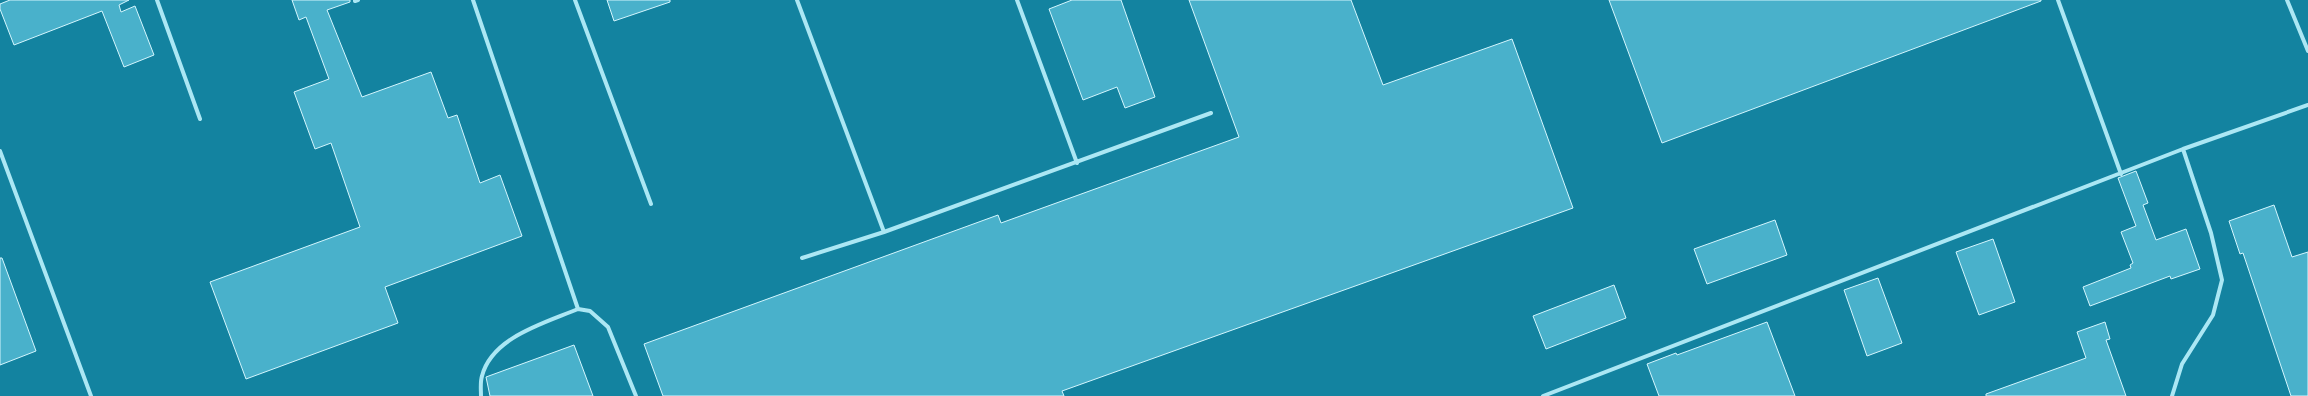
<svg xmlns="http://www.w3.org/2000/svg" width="2308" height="396" viewBox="0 0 2308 396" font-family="Helvetica,sans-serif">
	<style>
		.building { fill: #49b1cb; stroke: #d4f6fe }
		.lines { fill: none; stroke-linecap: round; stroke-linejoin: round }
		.lane { stroke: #abe7f4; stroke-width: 4 }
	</style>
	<rect width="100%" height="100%" fill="#1383a0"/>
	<!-- building -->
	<path class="building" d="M10,0H129L119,5L121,12L135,6L154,55L124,67L102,11L14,45L0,9V4Z
		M292,0H350V2L327,10L362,97L431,72L448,118L457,115L480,183L500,175L522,236L385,287L398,323L246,379L210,282L360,227L331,143L315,149L294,92L329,79L306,17L299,20Z
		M607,0H670V2L614,21Z
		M1072,0H1121L1155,97L1125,108L1117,87L1083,100L1049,9Z
		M1189,0H1351L1383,85L1512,39L1573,208L1062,391L1064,396H663L644,344L998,215L1001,223L1239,137Z
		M1609,0H2041V1L1662,143Z
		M2136,171L2148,203L2143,205L2156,240L2186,229L2200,269L2171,279L2170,276L2090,306L2083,287L2131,268L2130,265L2133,263L2121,232L2136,226L2118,178Z
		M2274,205L2292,257L2308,252V396H2291L2243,253L2240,254L2229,221Z
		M1775,220L1787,255L1707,284L1694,249Z
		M1993,239L2015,302L1979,315L1956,252Z
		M0,258H2L36,351L0,365Z
		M1878,278L1902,343L1867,356L1844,290Z
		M1614,285L1626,318L1546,349L1533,316Z
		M1767,322L1795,396H1659L1647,364L1676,353L1677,355Z
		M2105,322L2110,339L2106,340L2126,396H1986V394L2086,358L2077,332Z
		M574,345L593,396H490L486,377Z"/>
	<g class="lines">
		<!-- lane -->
		<path class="lane" d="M157,0L200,119
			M473,0L578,309C545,323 492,337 482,376C480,382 481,390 481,396
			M575,0L651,204
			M797,0L884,232
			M1017,0L1077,163
			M2058,0L2121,174
			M2287,0L2308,51
			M355,1L358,0
			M0,151L91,396
			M802,258L884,232L1211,113
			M578,309L590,311L608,327L636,396
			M1543,396L2183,149L2308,105
			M2172,396L2182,364L2213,315L2222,280L2211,233L2183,149"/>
	</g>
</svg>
